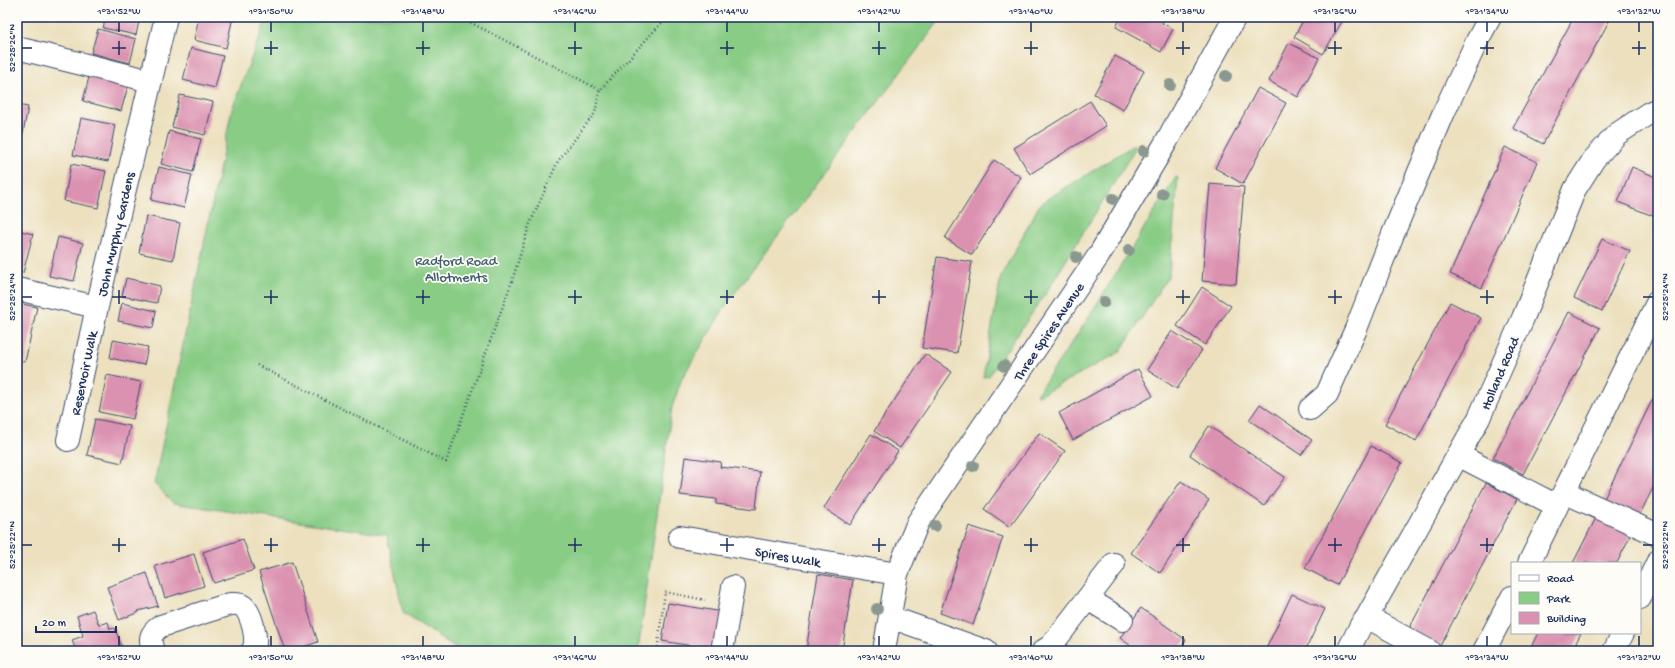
<svg xmlns="http://www.w3.org/2000/svg" width="1675" height="668" viewBox="0 0 1675 668" font-family="'Gochi Hand',sans-serif">
	<style>
		.green { fill: #88cc85; stroke: #527e72 }
		.building { fill: #db92b0 }
		.lines { fill: none; stroke-linecap: round; stroke-linejoin: round }
		.minor-casing { stroke: #3a4a6c; stroke-width: 24 }
		.path { stroke: #3a4a6c; stroke-width: 2.5; stroke-dasharray: 1 3; stroke-linecap: butt }
		.minor { stroke: #fff; stroke-width: 22 }
		.tree { fill: #8b9890 }
		.ticks { fill: none; stroke: #1b2f5e; stroke-width: 1.5 }
		.labels { text-anchor: middle; stroke-width: 3.5; stroke-linejoin: round; paint-order: stroke }
		.street-label { font-size: 14px; fill: #1b2f5e; stroke: #fdfcf7 }
		.park-label { font-size: 14px; fill: #3c5e6a; stroke: #fdfcf7 }
		.neatline { fill: none; stroke: #1b2f5e; stroke-width: 1.5 }
		.ticks-label { font-size: 10px; text-anchor: middle; fill: #1b2f5e }
	</style>
	<rect width="100%" height="100%" fill="#fdfcf7"/>
	<filter id="ink" filterUnits="userSpaceOnUse"><feTurbulence type="fractalNoise" baseFrequency=".025" numOctaves="2"/><feDisplacementMap in="SourceGraphic" scale="8" xChannelSelector="R" yChannelSelector="G"/><feConvolveMatrix kernelMatrix="1 2 1 2 8 2 1 2 1" color-interpolation-filters="sRGB"/></filter>
	<filter id="wash" filterUnits="userSpaceOnUse"><feTurbulence type="fractalNoise" baseFrequency=".012" numOctaves="4" result="noise"/><feDisplacementMap in="SourceGraphic" scale="16" xChannelSelector="R" yChannelSelector="G"/><feGaussianBlur stdDeviation="0.9" result="paint"/><feColorMatrix in="noise" values="0 0 0 0 0 0 0 0 0 0 0 0 0 0 0 0 0 1.4 0 .05"/><feComposite in="paint" operator="in"/></filter>
	<g filter="url(#wash)">
		<rect width="100%" height="100%" fill="#ece0be"/>
		<!-- green -->
		<path class="green" d="M267,17H942L728,302L682,378L672,407L638,651H461L403,613L387,535L173,503L154,484L232,109Z
			M1134,145L1136,147L1046,293L989,376L983,377L1001,276L1039,206L1046,200Z
			M1176,177L1178,178L1169,275L1120,352L1038,396L1036,395L1083,326Z"/>
		<g id="blocks">
			<!-- building -->
			<path class="building" d="M106,17H140L136,35L103,28Z
				M199,17H233L226,48L194,40Z
				M1121,17H1163L1165,18L1162,23L1173,29L1161,52L1116,27Z
				M1305,17H1342L1344,18L1323,54L1294,37Z
				M1574,17H1602L1609,21L1543,144L1513,128Z
				M98,29L136,39L130,63L91,53Z
				M1289,43L1319,58L1298,97L1269,81Z
				M191,48L223,56L215,88L183,80Z
				M1115,56L1144,71L1123,110L1094,94Z
				M89,77L128,86L121,111L83,101Z
				M1258,88L1286,103L1243,184L1215,168Z
				M180,95L213,102L205,135L172,127Z
				M1090,101L1106,126L1030,174L1014,148Z
				M17,105L28,107L23,133L17,131Z
				M81,118L115,125L108,162L73,155Z
				M169,131L201,139L193,172L161,164Z
				M1505,147L1537,162L1482,288L1450,274Z
				M994,160L1021,177L972,255L945,238Z
				M71,164L106,171L98,208L64,201Z
				M159,167L192,175L184,208L151,200Z
				M1632,167L1658,178V218L1618,202Z
				M1210,184L1244,187L1236,284L1202,281Z
				M146,216L180,223L173,260L139,253Z
				M17,230L33,234L23,273L17,271Z
				M58,237L83,243L74,281L49,276Z
				M1602,239L1630,251L1602,311L1574,298Z
				M937,257L972,262L957,353L922,348Z
				M126,278L160,286L157,303L122,296Z
				M1202,287L1231,306L1205,345L1177,326Z
				M1450,302L1481,318L1416,441L1385,424Z
				M17,303L37,307L25,362L17,361Z
				M122,303L156,311L153,328L118,321Z
				M1569,312L1600,328L1523,474L1493,458Z
				M1172,331L1202,350L1177,389L1147,370Z
				M113,340L148,347L144,365L110,358Z
				M925,354L952,372L900,448L874,431Z
				M1138,369L1153,396L1073,440L1059,413Z
				M107,375L141,382L133,419L99,412Z
				M1658,388V478L1636,522L1601,505Z
				M1260,404L1312,440L1301,455L1249,420Z
				M95,419L130,426L122,463L87,455Z
				M1209,426L1285,477L1264,506L1190,455Z
				M1039,433L1065,451L1010,527L984,509Z
				M871,434L898,451L850,525L824,508Z
				M1371,446L1402,463L1337,585L1305,568Z
				M685,457L721,462L720,467L760,472L756,509L716,504V499L680,495Z
				M1181,481L1209,500L1160,573L1131,553Z
				M1486,483L1517,499L1440,646L1409,629Z
				M1598,514L1632,532L1617,563H1573Z
				M969,526L1003,537L973,625L940,613Z
				M243,539L254,570L214,583L203,552Z
				M194,554L204,586L165,598L155,566Z
				M292,562L318,642L291,651H285L259,572Z
				M147,573L158,606L138,611L139,612L119,620L107,587Z
				M818,574L853,580L842,651H806Z
				M1292,594L1325,609L1305,651H1265Z
				M668,603L723,612L717,650L662,641Z
				M1141,608L1186,640L1178,651H1138L1120,638Z
				M93,610L99,625L108,622L110,629L115,628L123,651H89L88,649L76,651L72,640L83,636L77,616Z
				M1538,633H1581L1572,651H1529Z
				M1400,643L1417,651H1396Z"/>
		</g>
	</g>
	<g filter="url(#ink)">
		<use href="#blocks" fill-opacity="0" stroke="#3a4a6c" stroke-width="1"/>
		<g class="lines">
			<defs>
				<path id="minor" d="M17,48L151,81
					M17,289L97,307
					M1310,409L1327,394L1356,329L1393,234L1444,112L1477,41L1490,17
					M68,440L97,307L166,17
					M1458,455L1557,506
					M1564,492L1658,535
					M680,537L897,574
					M1529,563L1658,301
					M1640,598L1658,561
					M1088,599L1122,620
					M890,617L986,651
					M1367,617L1429,651
					M153,651C149,639 150,633 161,626L230,604C235,604 239,603 243,606C251,612 260,643 252,651
					M722,651L733,587
					M884,651L897,574L918,522L1099,255L1165,144L1235,17
					M1043,651L1051,646L1114,564
					M1348,651L1361,625L1367,617L1479,418L1523,318L1575,189L1594,159L1617,134L1649,113L1658,109
					M1484,651L1512,597
					M1614,651L1623,633"/>
			</defs>
			<!-- minor casing -->
			<use href="#minor" class="minor-casing"/>
			<!-- path -->
			<path class="path" d="M460,17L600,90
				M257,365L446,462L512,281L529,226L558,161L595,113L600,90L667,17
				M657,651L665,592L705,600"/>
			<!-- minor -->
			<use href="#minor" class="minor"/>
		</g>
		<!-- trees -->
		<g class="tree">
			<circle cx="1226" cy="76" r="6"/>
			<circle cx="1170" cy="85" r="6"/>
			<circle cx="1144" cy="151" r="6"/>
			<circle cx="1162" cy="194" r="6"/>
			<circle cx="1113" cy="199" r="6"/>
			<circle cx="1129" cy="250" r="6"/>
			<circle cx="1076" cy="257" r="6"/>
			<circle cx="1104" cy="302" r="6"/>
			<circle cx="1004" cy="366" r="6"/>
			<circle cx="973" cy="466" r="6"/>
			<circle cx="935" cy="526" r="6"/>
			<circle cx="877" cy="609" r="6"/>
		</g>
	</g>
	<!-- ticks -->
	<path class="ticks" d="M119,22V32M271,22V32M423,22V32M575,22V32M727,22V32M879,22V32M1031,22V32M1183,22V32M1335,22V32M1487,22V32M1639,22V32M119,41V55M271,41V55M423,41V55M575,41V55M727,41V55M879,41V55M1031,41V55M1183,41V55M1335,41V55M1487,41V55M1639,41V55M22,48H32M112,48H126M264,48H278M416,48H430M568,48H582M720,48H734M872,48H886M1024,48H1038M1176,48H1190M1328,48H1342M1480,48H1494M1632,48H1646M119,290V304M271,290V304M423,290V304M575,290V304M727,290V304M879,290V304M1031,290V304M1183,290V304M1335,290V304M1487,290V304M22,297H32M112,297H126M264,297H278M416,297H430M568,297H582M720,297H734M872,297H886M1024,297H1038M1176,297H1190M1328,297H1342M1480,297H1494M1643,297H1653M119,538V552M271,538V552M423,538V552M575,538V552M727,538V552M879,538V552M1031,538V552M1183,538V552M1335,538V552M1487,538V552M22,545H32M112,545H126M264,545H278M416,545H430M568,545H582M720,545H734M872,545H886M1024,545H1038M1176,545H1190M1328,545H1342M1480,545H1494M1643,545H1653M119,636V646M271,636V646M423,636V646M575,636V646M727,636V646M879,636V646M1031,636V646M1183,636V646M1335,636V646M1487,636V646M1639,636V646"/>
	<g class="labels">
		<!-- street labels -->
		<g class="street-label">
			<text transform="translate(115 234) rotate(-77)" y="5">John Murphy Gardens</text>
			<text transform="translate(1048 331) rotate(-56)" y="5">Three Spires Avenue</text>
			<text transform="translate(83 373) rotate(-78)" y="5">Reservoir Walk</text>
			<text transform="translate(1499 373) rotate(-67)" y="5">Holland Road</text>
			<text transform="translate(788 556) rotate(10)" y="5">Spires Walk</text>
		</g>
		<!-- park labels -->
		<g class="park-label">
			<text x="456" y="265">Radford Road<tspan x="456" dy="16">Allotments</tspan></text>
		</g>
	</g>
	<!-- margin -->
	<rect width="1675" height="668" fill="none" stroke="#fdfcf7" stroke-width="44"/>
	<!-- legend -->
	<rect x="1511" y="562" width="130" height="72" fill="#fdfcf7" stroke="#a3aaba"/>
	<rect x="1519" y="575" width="20" height="6" fill="#ffffff" stroke="#a3aaba"/>
	<text x="1547" y="582" font-size="12" fill="#1b2f5e">Road</text>
	<rect x="1519" y="592" width="20" height="12" fill="#88cc85" stroke="#a3aaba"/>
	<text x="1547" y="602" font-size="12" fill="#1b2f5e">Park</text>
	<rect x="1519" y="612" width="20" height="12" fill="#db92b0" stroke="#a3aaba"/>
	<text x="1547" y="622" font-size="12" fill="#1b2f5e">Building</text>
	<!-- scale -->
	<path d="M36 626v6h80v-6" fill="none" stroke="#1b2f5e" stroke-width="2"/>
	<text x="42" y="626" font-size="12" fill="#1b2f5e" stroke="#fdfcf7" stroke-width="3" paint-order="stroke">20 m</text>
	<rect x="22" y="22" width="1631" height="624" class="neatline"/>
	<g class="ticks-label">
		<text x="119" y="14">1°31'52"W</text>
		<text x="271" y="14">1°31'50"W</text>
		<text x="423" y="14">1°31'48"W</text>
		<text x="575" y="14">1°31'46"W</text>
		<text x="727" y="14">1°31'44"W</text>
		<text x="879" y="14">1°31'42"W</text>
		<text x="1031" y="14">1°31'40"W</text>
		<text x="1183" y="14">1°31'38"W</text>
		<text x="1335" y="14">1°31'36"W</text>
		<text x="1487" y="14">1°31'34"W</text>
		<text x="1639" y="14">1°31'32"W</text>
		<text transform="translate(11 48) rotate(-90)" y="4">52°25'26"N</text>
		<text transform="translate(11 297) rotate(-90)" y="4">52°25'24"N</text>
		<text transform="translate(1664 297) rotate(-90)" y="4">52°25'24"N</text>
		<text transform="translate(11 545) rotate(-90)" y="4">52°25'22"N</text>
		<text transform="translate(1664 545) rotate(-90)" y="4">52°25'22"N</text>
		<text x="119" y="660">1°31'52"W</text>
		<text x="271" y="660">1°31'50"W</text>
		<text x="423" y="660">1°31'48"W</text>
		<text x="575" y="660">1°31'46"W</text>
		<text x="727" y="660">1°31'44"W</text>
		<text x="879" y="660">1°31'42"W</text>
		<text x="1031" y="660">1°31'40"W</text>
		<text x="1183" y="660">1°31'38"W</text>
		<text x="1335" y="660">1°31'36"W</text>
		<text x="1487" y="660">1°31'34"W</text>
		<text x="1639" y="660">1°31'32"W</text>
	</g>
</svg>
